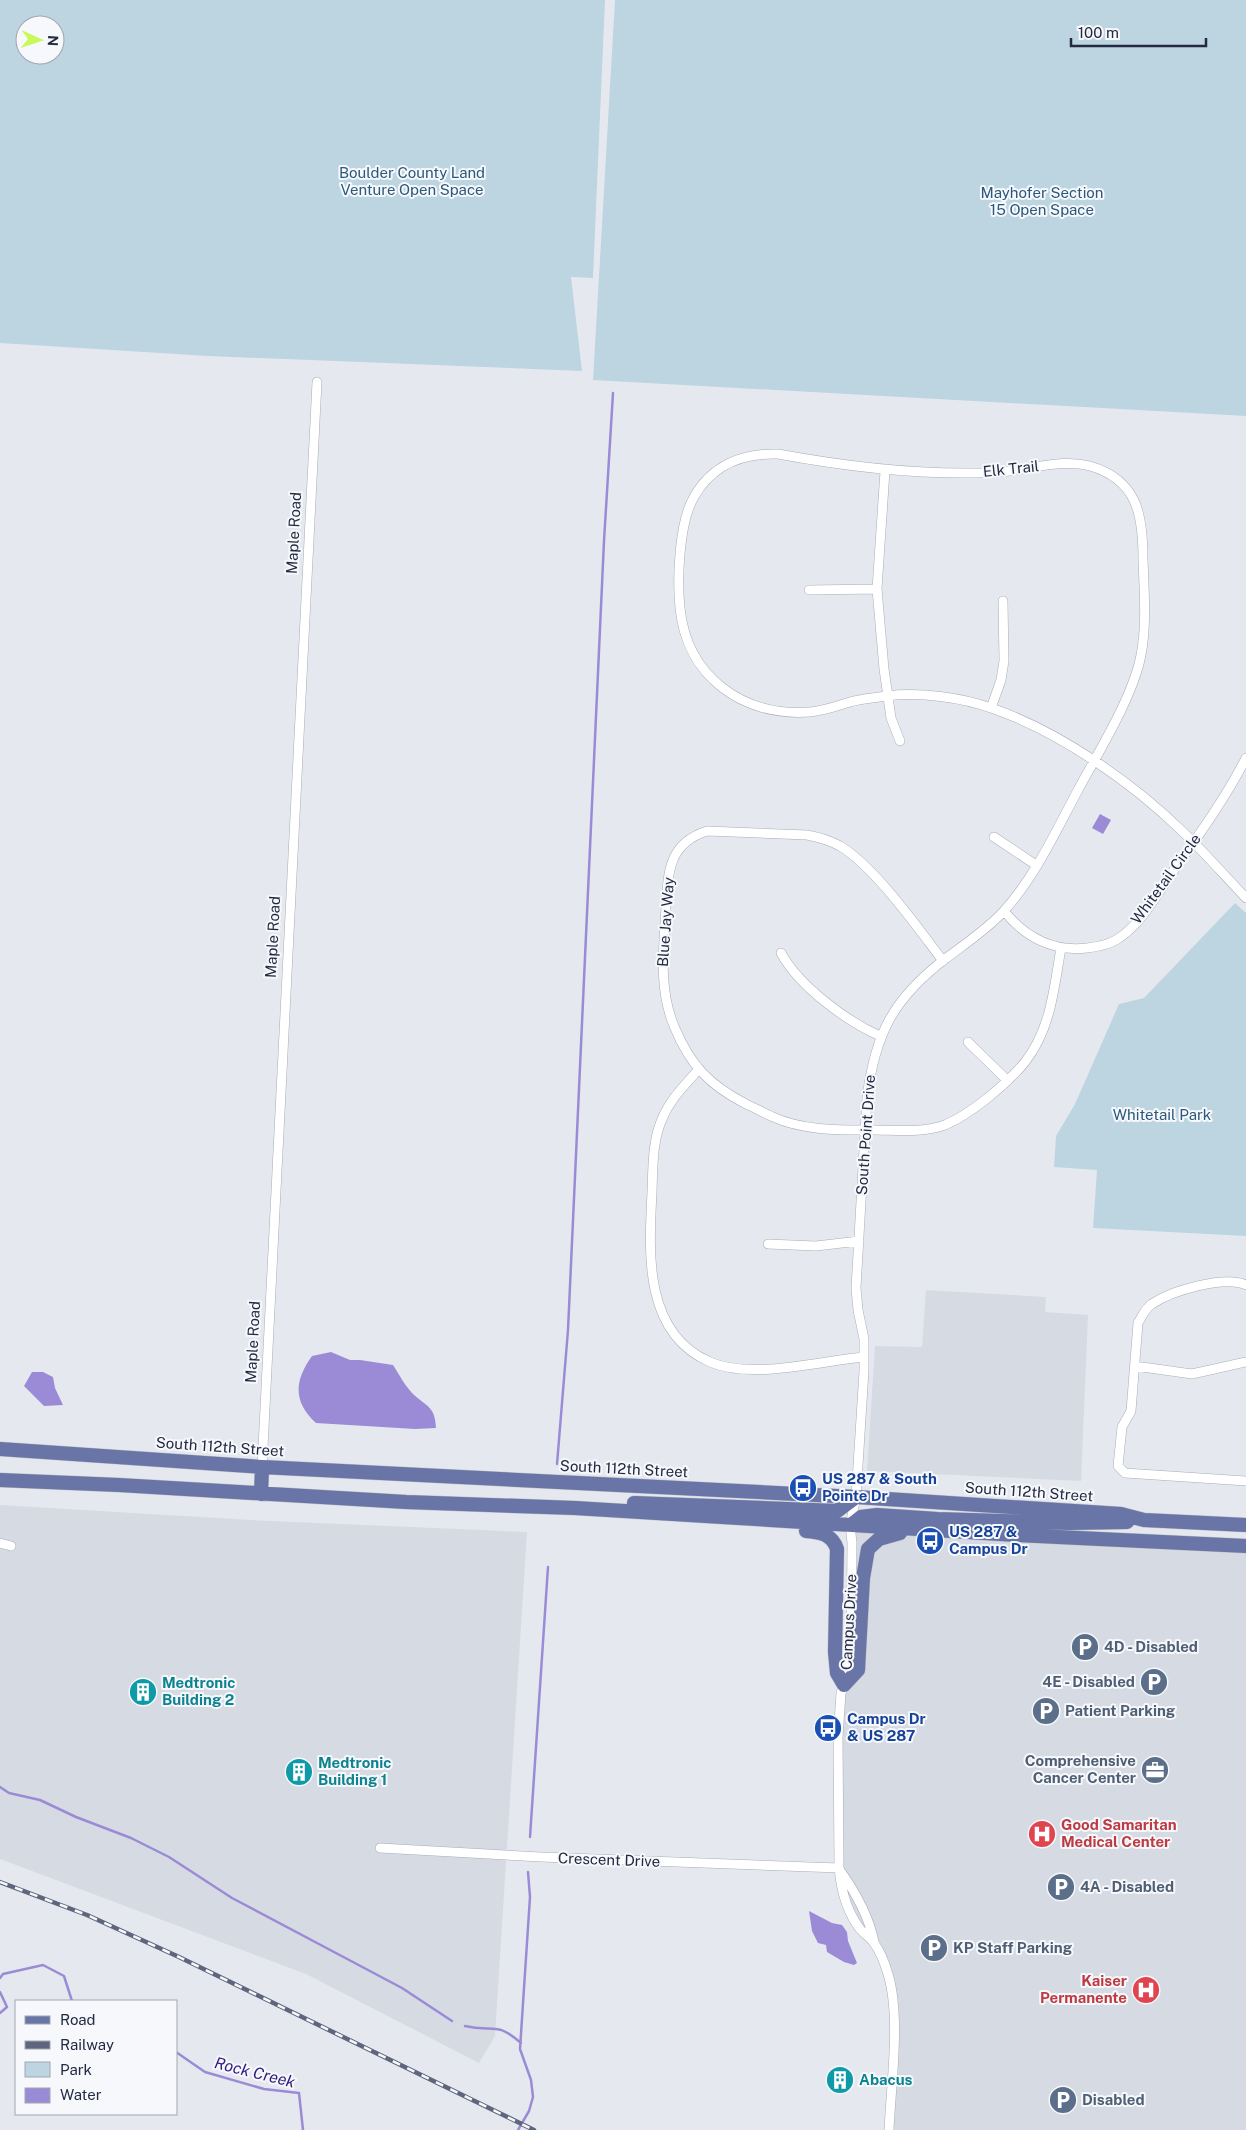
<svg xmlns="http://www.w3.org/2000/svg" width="1246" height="2130" viewBox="0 0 1246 2130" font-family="'Public Sans',sans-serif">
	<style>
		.built { fill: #d6dbe3 }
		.green { fill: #bdd5e1; fill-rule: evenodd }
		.water { fill: #9b8bd6 }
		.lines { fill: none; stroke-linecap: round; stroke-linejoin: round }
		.stream { stroke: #9b8bd6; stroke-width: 2.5 }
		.minor-casing { stroke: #a7acb8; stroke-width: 10 }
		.primary-casing { stroke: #c1c3ca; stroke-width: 15 }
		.minor { stroke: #fff; stroke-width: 9 }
		.primary { stroke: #6875a6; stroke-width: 14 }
		.rail-casing { stroke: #5e657d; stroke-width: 4.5 }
		.rail { stroke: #f6f8fb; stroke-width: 2.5; stroke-dasharray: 8; stroke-linecap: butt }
		.labels { text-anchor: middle; stroke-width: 4; stroke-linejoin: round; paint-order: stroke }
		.park-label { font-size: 15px; fill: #2b587b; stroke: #f6f8fb }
		.street-label { font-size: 15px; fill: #232a42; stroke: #f6f8fb }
		.transit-label { font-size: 15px; font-weight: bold; fill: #164399; stroke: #f6f8fb; text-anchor: start }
		.service-label { font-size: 15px; font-weight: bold; fill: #4e5e75; stroke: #f6f8fb; text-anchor: start }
		.culture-label { font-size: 15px; font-weight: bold; fill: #0d838f; stroke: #f6f8fb; text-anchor: start }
		.health-label { font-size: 15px; font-weight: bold; fill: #be3a42; stroke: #f6f8fb; text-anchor: start }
		.water-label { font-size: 16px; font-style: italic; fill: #301982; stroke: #f6f8fb }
	</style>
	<rect width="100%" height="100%" fill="#e5e9ef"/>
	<!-- built -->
	<path class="built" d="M926,1290L1046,1297L1045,1312L1088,1315L1081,1481L867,1471L875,1346L922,1347Z
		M0,1505L251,1520L527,1532L495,2036L479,2063L306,1974L0,1859Z
		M850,1525L1246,1547V2130H889L894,2031L888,1973L844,1897L838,1821L844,1685L848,1672Z"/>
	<!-- green -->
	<path class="green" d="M0,0H605L593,278L571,277L582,371L208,356L0,343ZM25,25H55V55H25Z
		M615,0H1246V416L593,380Z
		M1235,903L1246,913V1236L1093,1228L1097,1170L1054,1167L1056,1136L1075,1104L1119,1004L1144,998Z"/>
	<!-- water -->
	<path class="water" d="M1100,814L1111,820L1103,834L1092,828Z
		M331,1352L350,1360H360L393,1365C399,1374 405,1386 413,1394C427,1407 435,1406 436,1428L415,1429L316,1423C293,1402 294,1381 312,1356Z
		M32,1372H43L53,1377L55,1388L63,1405L44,1406L24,1386Z
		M809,1911L832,1923L842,1925L847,1932L848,1941L857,1963L854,1965L844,1962L827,1952L826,1945L818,1943L812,1931Z"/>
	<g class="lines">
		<!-- stream -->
		<path class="stream" d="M557,1464L568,1330L604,541L613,393
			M0,1787L9,1793L40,1800L76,1817L131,1838L169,1857L232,1898L402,1988L452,2021
			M530,1837L548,1567
			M0,1978L3,1974L43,1965L64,1976L72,2001
			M0,1992L7,2007L0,2013
			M465,2026C493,2033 495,2020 521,2043
			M176,2052L205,2072L264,2089L299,2093L303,2130
			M518,2130L529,2111L533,2097L531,2080L520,2049L530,1897L528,1872"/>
		<defs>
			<path id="minor" d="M885,471L877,589L884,669L891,718L900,741
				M809,590L877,589
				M991,708L1001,680L1004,661L1003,601
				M994,837L1036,865
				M1004,911C1025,937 1053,952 1087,948C1097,947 1107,945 1116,940C1140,926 1156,896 1172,873C1198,836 1225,799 1246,758
				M781,953C799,986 846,1021 880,1036
				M943,961C918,928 874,866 840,846C829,840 818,837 807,835L707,831C669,843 668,871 666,907C664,946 658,988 674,1026C690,1065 709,1085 746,1104C755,1108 764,1113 773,1117C804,1131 841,1130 874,1130C897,1130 923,1133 945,1125C971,1114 1007,1084 1025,1062C1051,1029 1054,988 1061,948
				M968,1042L1007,1080
				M699,1069C686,1084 671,1098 663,1117C652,1140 653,1167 652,1192C649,1252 643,1333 710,1362C752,1380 819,1361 864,1357
				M768,1244L816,1246L859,1241
				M1246,1285C1224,1275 1171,1291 1152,1304C1145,1308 1142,1317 1138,1323L1131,1411L1122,1427L1118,1466L1125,1473L1246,1481
				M1135,1366L1192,1374L1246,1362
				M262,1467L317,382
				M0,1543L11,1546
				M380,1848L541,1857L839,1868
				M839,1869C854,1890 869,1916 874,1942
				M889,2130C891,2084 901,2017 888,1974C885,1964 880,1951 874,1943C870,1937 864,1934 860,1929C847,1912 841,1890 839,1868L838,1737L841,1693L848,1672L851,1639L852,1543L850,1525L856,1497L864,1371V1339L858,1310L856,1288L867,1098C875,1034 893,999 945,959C965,944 986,930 1003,912C1035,877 1056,831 1078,790C1099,751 1133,697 1141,655C1147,624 1144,590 1143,559C1143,516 1138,480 1090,466C1067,460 1044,466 1022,469C1006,472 989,473 974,473C907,474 843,466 778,454C743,453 712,465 694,497C679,522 677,579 680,608C687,677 743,717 810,712C824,711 837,706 850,702C861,699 874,698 886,696C920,692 961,697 994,709C1060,732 1133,783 1183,832C1205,853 1225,876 1246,898"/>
			<path id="primary" d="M0,1449L262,1467L856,1497L1121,1514L1144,1520L1246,1525
				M0,1480L119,1485L406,1502L575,1508L1016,1535L1246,1546
				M261,1494L262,1467
				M634,1503L837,1511L856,1497
				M851,1525L861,1517L877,1515L937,1519L1069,1523L1127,1522
				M806,1531C820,1532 832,1534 837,1549L835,1652L837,1673L844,1685L858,1670L863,1578L868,1549L879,1539L900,1533"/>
		</defs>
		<!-- minor casing -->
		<use href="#minor" class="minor-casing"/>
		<!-- primary casing -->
		<use href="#primary" class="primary-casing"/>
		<!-- minor -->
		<use href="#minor" class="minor"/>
		<!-- primary -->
		<use href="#primary" class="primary"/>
		<defs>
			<path id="rail" d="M0,1882L87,1915L179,1957L534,2130"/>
		</defs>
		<!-- rail casing -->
		<use href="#rail" class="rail-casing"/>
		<!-- rail -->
		<use href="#rail" class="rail"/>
	</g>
	<!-- icons -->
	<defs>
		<symbol id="bus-disc" viewBox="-11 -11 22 22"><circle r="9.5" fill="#1a4fb4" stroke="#f6f8fb"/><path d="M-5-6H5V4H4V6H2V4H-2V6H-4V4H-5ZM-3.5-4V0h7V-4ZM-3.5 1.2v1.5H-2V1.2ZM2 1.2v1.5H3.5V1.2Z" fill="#fff"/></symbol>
		<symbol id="parking-disc" viewBox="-11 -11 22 22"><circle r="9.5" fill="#5c6f8a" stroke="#f6f8fb"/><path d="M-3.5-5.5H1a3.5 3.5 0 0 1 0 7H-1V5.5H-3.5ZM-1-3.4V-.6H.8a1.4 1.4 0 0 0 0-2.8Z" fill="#fff"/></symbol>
		<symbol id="building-disc" viewBox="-11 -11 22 22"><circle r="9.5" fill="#0f9aa8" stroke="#f6f8fb"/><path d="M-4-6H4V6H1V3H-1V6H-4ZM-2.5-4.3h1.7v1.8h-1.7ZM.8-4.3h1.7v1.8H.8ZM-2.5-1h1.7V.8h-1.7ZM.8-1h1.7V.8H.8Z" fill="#fff"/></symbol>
		<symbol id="office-disc" viewBox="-11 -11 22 22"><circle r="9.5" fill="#5c6f8a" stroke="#f6f8fb"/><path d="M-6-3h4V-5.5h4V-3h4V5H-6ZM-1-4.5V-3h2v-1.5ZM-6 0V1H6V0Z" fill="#fff"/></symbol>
		<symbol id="hospital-disc" viewBox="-11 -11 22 22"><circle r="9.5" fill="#e0444e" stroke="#f6f8fb"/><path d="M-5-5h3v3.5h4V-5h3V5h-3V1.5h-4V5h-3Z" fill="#fff"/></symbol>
	</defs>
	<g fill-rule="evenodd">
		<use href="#bus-disc" x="787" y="1472" width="32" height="32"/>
		<use href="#bus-disc" x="914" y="1525" width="32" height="32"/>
		<use href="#parking-disc" x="1069" y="1631" width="32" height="32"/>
		<use href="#parking-disc" x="1138" y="1666" width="32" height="32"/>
		<use href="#building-disc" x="127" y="1676" width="32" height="32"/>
		<use href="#parking-disc" x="1030" y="1695" width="32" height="32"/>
		<use href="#bus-disc" x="812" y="1712" width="32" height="32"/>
		<use href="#office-disc" x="1139" y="1754" width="32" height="32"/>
		<use href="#building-disc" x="283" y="1756" width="32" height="32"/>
		<use href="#hospital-disc" x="1026" y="1818" width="32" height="32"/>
		<use href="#parking-disc" x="1045" y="1871" width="32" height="32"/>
		<use href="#parking-disc" x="918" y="1932" width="32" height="32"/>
		<use href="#hospital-disc" x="1130" y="1974" width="32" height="32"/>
		<use href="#building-disc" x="824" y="2064" width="32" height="32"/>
		<use href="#parking-disc" x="1047" y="2084" width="32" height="32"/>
	</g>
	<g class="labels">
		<!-- park labels -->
		<g class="park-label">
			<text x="412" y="178">Boulder County Land<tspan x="412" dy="17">Venture Open Space</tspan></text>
			<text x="1042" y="198">Mayhofer Section<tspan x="1042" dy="17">15 Open Space</tspan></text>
			<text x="1162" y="1120">Whitetail Park</text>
		</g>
		<!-- street labels -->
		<g class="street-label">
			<text transform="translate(1011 469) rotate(-6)" y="5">Elk Trail</text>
			<text transform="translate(294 533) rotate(-87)" y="5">Maple Road</text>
			<text transform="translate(1166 879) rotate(-54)" y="5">Whitetail Circle</text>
			<text transform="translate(666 922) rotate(-86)" y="5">Blue Jay Way</text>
			<text transform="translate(273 937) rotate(-87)" y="5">Maple Road</text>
			<text transform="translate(866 1135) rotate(-86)" y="5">South Point Drive</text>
			<text transform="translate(253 1342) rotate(-87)" y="5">Maple Road</text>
			<text transform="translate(220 1447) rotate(4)" y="5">South 112th Street</text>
			<text transform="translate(624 1469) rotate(3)" y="5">South 112th Street</text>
			<text transform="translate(1029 1492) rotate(4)" y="5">South 112th Street</text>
			<text transform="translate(849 1622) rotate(-87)" y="5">Campus Drive</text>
			<text transform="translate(609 1860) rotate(2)" y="5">Crescent Drive</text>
		</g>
		<!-- transit labels -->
		<g class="transit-label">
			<text x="822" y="1484">US 287 &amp; South<tspan x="822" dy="17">Pointe Dr</tspan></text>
			<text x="949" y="1537">US 287 &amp;<tspan x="949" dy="17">Campus Dr</tspan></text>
			<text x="847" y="1724">Campus Dr<tspan x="847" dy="17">&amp; US 287</tspan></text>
		</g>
		<!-- service labels -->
		<g class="service-label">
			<text x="1104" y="1652">4D - Disabled</text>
			<text x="1135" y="1687" text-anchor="end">4E - Disabled</text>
			<text x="1065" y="1716">Patient Parking</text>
			<text x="1136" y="1766" text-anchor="end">Comprehensive<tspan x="1136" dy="17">Cancer Center</tspan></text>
			<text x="1080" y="1892">4A - Disabled</text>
			<text x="953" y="1953">KP Staff Parking</text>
			<text x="1082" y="2105">Disabled</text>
		</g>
		<!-- culture labels -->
		<g class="culture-label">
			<text x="162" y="1688">Medtronic<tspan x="162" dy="17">Building 2</tspan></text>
			<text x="318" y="1768">Medtronic<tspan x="318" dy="17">Building 1</tspan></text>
			<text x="859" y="2085">Abacus</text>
		</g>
		<!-- health labels -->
		<g class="health-label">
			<text x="1061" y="1830">Good Samaritan<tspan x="1061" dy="17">Medical Center</tspan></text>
			<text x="1127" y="1986" text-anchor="end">Kaiser<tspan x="1127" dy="17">Permanente</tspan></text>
		</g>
		<!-- water labels -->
		<g class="water-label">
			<text transform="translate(255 2072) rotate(14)" y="6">Rock Creek</text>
		</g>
	</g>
	<!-- legend -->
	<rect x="15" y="2000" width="162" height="115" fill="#f6f8fb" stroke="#a2a6b1"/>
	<rect x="25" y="2016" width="25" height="8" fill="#6875a6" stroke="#a2a6b1"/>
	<text x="60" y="2025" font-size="15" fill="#232a42">Road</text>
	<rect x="25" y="2041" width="25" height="8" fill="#5e657d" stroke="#a2a6b1"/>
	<text x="60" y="2050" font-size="15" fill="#232a42">Railway</text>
	<rect x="25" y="2062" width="25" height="15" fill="#bdd5e1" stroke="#a2a6b1"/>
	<text x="60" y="2075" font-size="15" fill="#232a42">Park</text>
	<rect x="25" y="2088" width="25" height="15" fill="#9b8bd6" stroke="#a2a6b1"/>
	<text x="60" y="2100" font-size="15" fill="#232a42">Water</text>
	<!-- north arrow -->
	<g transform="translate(40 40) rotate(93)"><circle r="24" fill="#f6f8fb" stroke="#a2a6b1"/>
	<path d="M0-4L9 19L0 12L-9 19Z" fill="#c9f85a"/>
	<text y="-8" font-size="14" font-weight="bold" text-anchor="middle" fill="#232a42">N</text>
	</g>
	<!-- scale -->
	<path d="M1071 38v8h135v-8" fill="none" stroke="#232a42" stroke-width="2.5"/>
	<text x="1078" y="38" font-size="15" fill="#232a42" stroke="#f6f8fb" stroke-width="4" paint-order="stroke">100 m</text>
</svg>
